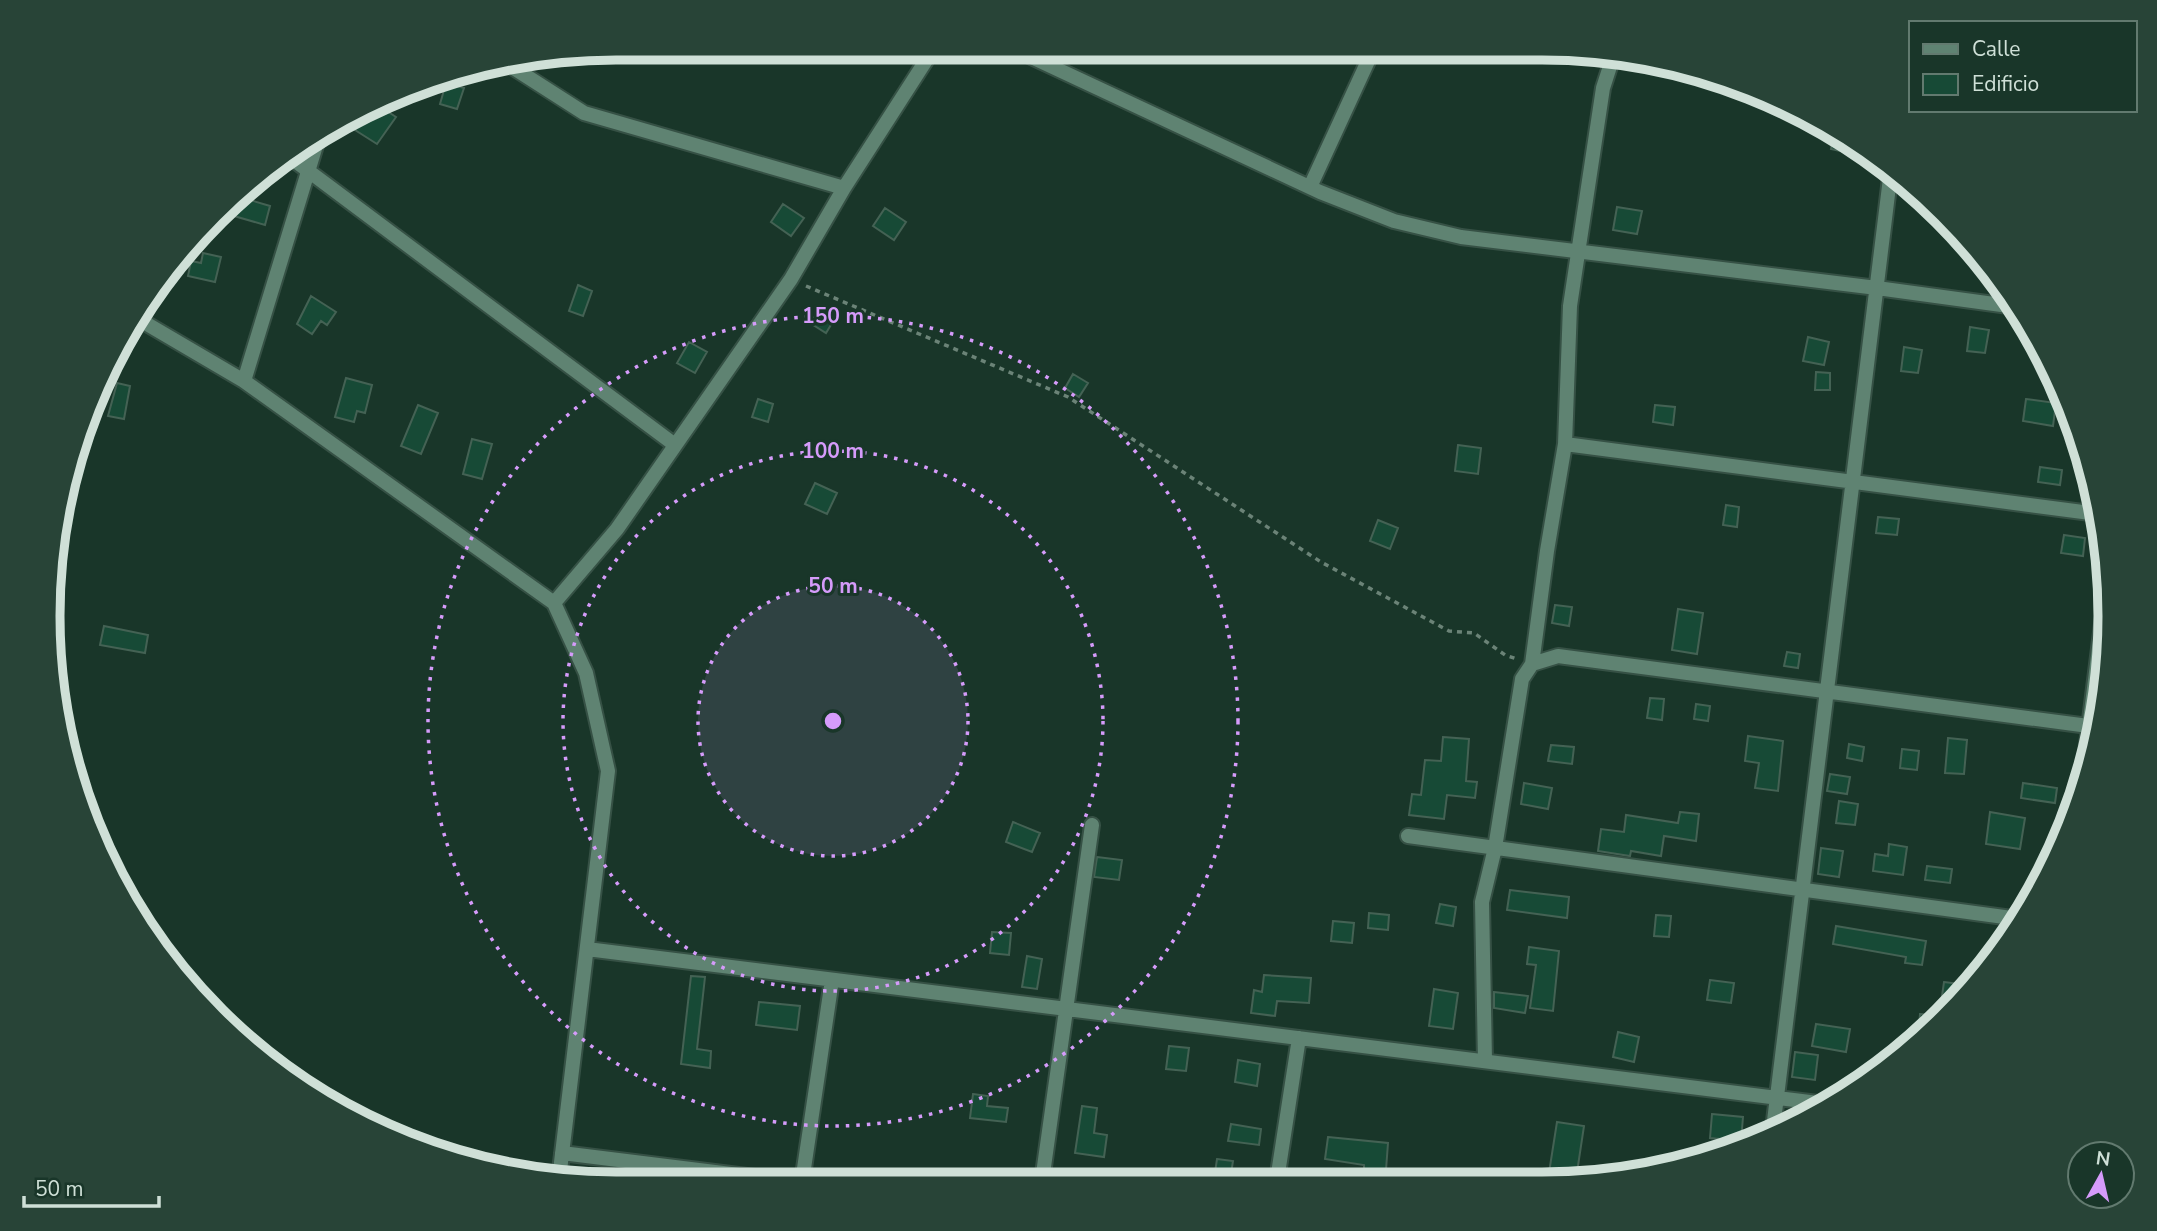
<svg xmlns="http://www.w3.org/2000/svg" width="2157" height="1231" viewBox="0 0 2157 1231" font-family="'Nunito Sans',sans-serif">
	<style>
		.building { fill: #174a36; stroke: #446254; stroke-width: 2 }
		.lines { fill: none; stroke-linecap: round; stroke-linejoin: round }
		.street-casing { stroke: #365145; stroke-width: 18 }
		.path { stroke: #6b8377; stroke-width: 3.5; stroke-dasharray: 5 5; stroke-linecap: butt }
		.street { stroke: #5f8372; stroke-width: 14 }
		.ring { fill: none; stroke: #d59bfa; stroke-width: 3.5; stroke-dasharray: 3.5 7 }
		.rim { fill: none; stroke: #cfe0d7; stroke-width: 9 }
		.centre { fill: #d59bfa; stroke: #193629; stroke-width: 3.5 }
		.ring-label { font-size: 21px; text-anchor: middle; font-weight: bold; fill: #d59bfa; stroke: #193629; stroke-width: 6; stroke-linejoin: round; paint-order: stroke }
	</style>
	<rect width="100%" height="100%" fill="#193629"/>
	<!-- building -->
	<path class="building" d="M446,83L464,88L457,109L440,104Z
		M379,106L396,117L377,144L355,130L367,113Z
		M1835,130L1848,140L1845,152L1831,149Z
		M240,197L270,206L265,225L234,216Z
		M783,204L804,218L791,236L771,222Z
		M1617,207L1642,211L1637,234L1613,230Z
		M885,208L906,222L894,240L873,226Z
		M203,253L221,257L215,282L188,276L191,261L201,263Z
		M578,285L592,291L583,316L569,311Z
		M311,296L336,312L327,325L321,321L312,334L297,324Z
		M820,309L835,318L826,333L810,323Z
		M1970,327L1989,330L1985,353L1967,351Z
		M1808,337L1829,342L1824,365L1803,361Z
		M689,342L707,352L695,373L677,363Z
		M1904,347L1922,350L1918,373L1901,371Z
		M1816,372L1830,373V390H1815Z
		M1073,374L1088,383L1079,397L1065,388Z
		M346,378L372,385L365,413L357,411L354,422L335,417Z
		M117,383L130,386L124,419L108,416Z
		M758,399L773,404L768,422L752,417Z
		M2026,399L2056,403L2053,426L2023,421Z
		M418,405L438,413L421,454L401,446Z
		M1655,405L1675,407L1673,425L1653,422Z
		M472,439L492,444L482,479L463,474Z
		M1458,445L1481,448L1478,474L1455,471Z
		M2040,467L2062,470L2060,485L2038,482Z
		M815,483L837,493L827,514L805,504Z
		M1726,505L1739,507L1737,527L1723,525Z
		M1878,517L1899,519L1897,535L1876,533Z
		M1378,520L1398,528L1390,549L1370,541Z
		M2064,535L2085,538L2083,556L2061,553Z
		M1555,605L1572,607L1569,626L1552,623Z
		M1678,609L1703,613L1697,654L1672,650Z
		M104,626L148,635L145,653L100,645Z
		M1787,652L1800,654L1798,668L1784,666Z
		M1650,698L1664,699L1662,720L1647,718Z
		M1696,704L1710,706L1708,721L1694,719Z
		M1748,736L1783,741L1778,791L1755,788L1759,763L1745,761Z
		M1443,737L1469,739L1466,781L1477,782L1475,798L1447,795L1444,819L1409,815L1412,794L1421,795L1425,760L1441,761Z
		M1948,738L1967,740L1964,774L1945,773Z
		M1849,744L1864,747L1862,761L1847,758Z
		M1551,745L1574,747L1572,764L1548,761Z
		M1902,749L1919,751L1917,770L1900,768Z
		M1830,774L1850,777L1847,794L1827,791Z
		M1524,783L1552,788L1548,809L1521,804Z
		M2023,783L2057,788L2055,803L2021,798Z
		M1839,801L1858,804L1855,825L1836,823Z
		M1680,812L1699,814L1696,841L1664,836L1661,856L1631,851L1630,856L1598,851L1601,829L1624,832L1626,815L1678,823Z
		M1990,812L2025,818L2020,849L1986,844Z
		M1013,822L1040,833L1032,852L1006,842Z
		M1889,844L1907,847L1903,875L1873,871L1875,854L1888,856Z
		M1821,848L1843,851L1839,877L1818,874Z
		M1097,857L1122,860L1119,880L1094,877Z
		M1927,866L1952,869L1950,883L1925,880Z
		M1510,890L1569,897L1567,918L1507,910Z
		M1440,904L1456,907L1453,926L1436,923Z
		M1369,913L1389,915L1388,930L1368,928Z
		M1656,915L1671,916L1669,937L1654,936Z
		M1333,921L1354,923L1352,943L1331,941Z
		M1836,926L1926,941L1922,965L1905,963L1906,957L1833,944Z
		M992,932L1011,933L1009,955L990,953Z
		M1529,947L1559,951L1553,1011L1530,1008L1536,965L1527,964Z
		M1027,956L1042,959L1037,989L1022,987Z
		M1264,975L1311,978L1309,1003L1277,1001L1275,1016L1251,1013L1254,990L1262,992Z
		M691,976L705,977L697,1049L711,1051L710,1068L681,1064Z
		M1710,980L1734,983L1731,1003L1707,1000Z
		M1944,982L1968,985L1958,998L1942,996Z
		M1434,989L1458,993L1453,1029L1429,1026Z
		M1494,992L1528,996L1525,1013L1494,1008Z
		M759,1002L800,1006L797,1030L756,1025Z
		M1920,1014L1944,1016L1918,1038Z
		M1816,1024L1850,1029L1846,1052L1812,1046Z
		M1618,1032L1639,1037L1634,1062L1613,1057Z
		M1169,1046L1189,1048L1186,1071L1166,1069Z
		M1795,1052L1818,1055L1815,1080L1792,1077Z
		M1238,1060L1260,1064L1257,1086L1235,1082Z
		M973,1094L988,1096L987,1106L1008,1108L1006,1122L970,1118Z
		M1082,1106L1097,1108L1094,1133L1107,1135L1104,1157L1075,1153Z
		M1712,1114L1743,1117L1741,1141L1710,1138Z
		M1557,1122L1584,1126L1576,1179H1548Z
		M1231,1124L1261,1129L1259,1145L1228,1141Z
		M1328,1137L1388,1143L1386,1170L1364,1169V1165L1325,1159Z
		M1217,1159L1233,1161L1230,1180L1214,1179Z"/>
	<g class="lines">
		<defs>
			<path id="street" d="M1012,48L1320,192L1394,221L1461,237L1877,288L2016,307
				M509,65L584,113L844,188
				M287,155L675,445
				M1310,187L1374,48
				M135,317L244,381L554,603L586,673L608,771L559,1179
				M244,381L318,139
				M1565,444L2098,514
				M554,603L617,529L791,279L844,188L934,48
				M1532,664L1547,551L1565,444L1570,306L1603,88L1614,54
				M2081,792L2108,576
				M1408,836L2019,919
				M587,949L1826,1104
				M1485,1061L1482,902L1495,848L1522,679L1532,664L1558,656L2096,727
				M1773,1129L1891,170
				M562,1153L795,1182
				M1277,1180L1299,1038
				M1042,1181L1092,825
				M802,1182L832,980"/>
		</defs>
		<!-- street casing -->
		<use href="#street" class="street-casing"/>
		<!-- path -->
		<path class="path" d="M806,286L1068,397L1321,562L1449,631L1474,633L1505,655L1517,659"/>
		<!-- street -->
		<use href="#street" class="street"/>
	</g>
	<!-- distance rings -->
	<circle cx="833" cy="721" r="135" fill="#d59bfa" fill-opacity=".12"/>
	<g class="ring">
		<circle cx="833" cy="721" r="135"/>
		<circle cx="833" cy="721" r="270"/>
		<circle cx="833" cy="721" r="405"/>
	</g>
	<!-- crop -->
	<path d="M0 0H2157V1231H0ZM616 60H1542A556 556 0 0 1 2098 616V616A556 556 0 0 1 1542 1172H616A556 556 0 0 1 60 616V616A556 556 0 0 1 616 60Z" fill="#284437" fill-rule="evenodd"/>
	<path class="rim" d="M616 60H1542A556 556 0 0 1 2098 616V616A556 556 0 0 1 1542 1172H616A556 556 0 0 1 60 616V616A556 556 0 0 1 616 60Z"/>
	<circle cx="833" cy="721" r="10" class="centre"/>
	<g class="ring-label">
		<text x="833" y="323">150 m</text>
		<text x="833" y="458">100 m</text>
		<text x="833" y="593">50 m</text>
	</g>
	<!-- legend -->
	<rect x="1909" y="21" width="228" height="91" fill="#193629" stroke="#627a6f" stroke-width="2"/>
	<rect x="1923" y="44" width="35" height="10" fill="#5f8372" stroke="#627a6f" stroke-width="2"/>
	<text x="1972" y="56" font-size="21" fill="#cfe0d7">Calle</text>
	<rect x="1923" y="74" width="35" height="21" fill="#174a36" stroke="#627a6f" stroke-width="2"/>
	<text x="1972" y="91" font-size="21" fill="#cfe0d7">Edificio</text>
	<!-- north arrow -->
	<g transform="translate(2101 1175) rotate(8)"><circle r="33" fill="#193629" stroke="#627a6f" stroke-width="2"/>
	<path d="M0-5L12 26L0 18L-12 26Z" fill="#d59bfa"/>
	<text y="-10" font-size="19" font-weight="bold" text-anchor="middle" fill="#cfe0d7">N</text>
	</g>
	<!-- scale -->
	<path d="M24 1196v10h135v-10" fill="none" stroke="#cfe0d7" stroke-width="3.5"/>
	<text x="35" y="1196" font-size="21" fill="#cfe0d7" stroke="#193629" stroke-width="5" paint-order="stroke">50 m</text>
</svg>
